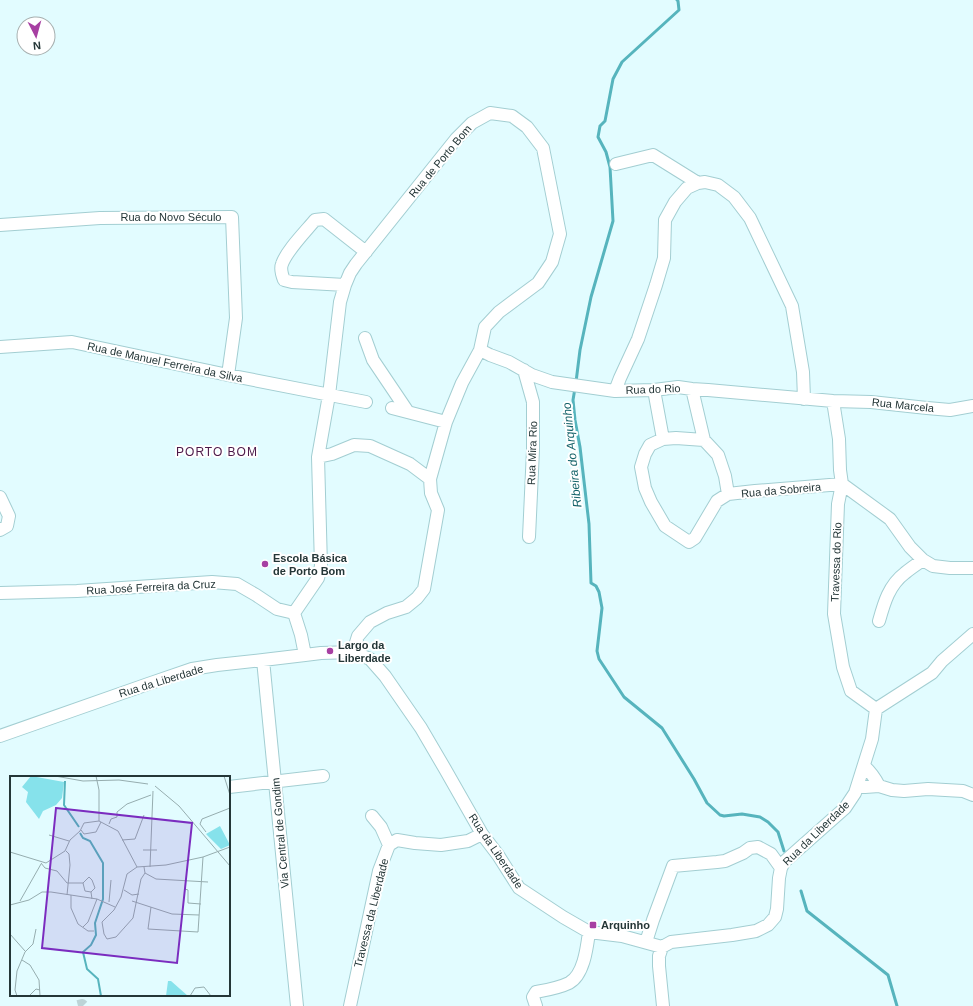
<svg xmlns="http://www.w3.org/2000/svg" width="973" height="1006" viewBox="0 0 973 1006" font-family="Helvetica,sans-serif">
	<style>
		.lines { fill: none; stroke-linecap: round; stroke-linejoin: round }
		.stream { stroke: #56b4bd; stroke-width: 3 }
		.minor-tunnel { stroke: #bcd4d7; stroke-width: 12; stroke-dasharray: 12 6; stroke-linecap: butt }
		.minor-casing { stroke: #a3ced2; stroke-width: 14 }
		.minor { stroke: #fff; stroke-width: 12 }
		.poi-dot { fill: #a73fa2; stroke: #fff; stroke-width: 1.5 }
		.labels { text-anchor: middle; stroke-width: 4; stroke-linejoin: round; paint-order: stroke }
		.street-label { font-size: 11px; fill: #243637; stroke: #fff }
		.poi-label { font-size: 11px; font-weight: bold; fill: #243637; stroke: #fff; text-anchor: start }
		.neighbourhood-label { font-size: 12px; letter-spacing: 1px; fill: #4c1a4a; stroke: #fff }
		.water-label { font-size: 12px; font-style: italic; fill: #15636a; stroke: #fff }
		.inset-river { fill: none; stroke: #56b4bd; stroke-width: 2 }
		.inset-road { fill: none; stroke: #96adaf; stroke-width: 1 }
		.view { fill: #7b2cbf; fill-opacity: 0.15; stroke: #7b2cbf; stroke-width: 2 }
		.inset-edge { fill: none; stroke: #243637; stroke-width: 2 }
	</style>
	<rect width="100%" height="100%" fill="#e2fcff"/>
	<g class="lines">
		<!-- stream -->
		<path class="stream" d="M576,382L580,350L591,297L613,221L610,167L606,152L598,137L600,126L605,121L613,79L622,62L679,10L678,1L677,0
			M575,388L573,400L575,420L580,447L589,524L591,583L596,586L599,592L602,608L597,651L599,659L624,697L662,728L694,779L707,803L720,815L724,816L742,814L760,817L768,822L778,832L784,851
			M801,891L807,911L888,975L897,1006"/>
		<!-- minor-tunnel -->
		<path class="minor-tunnel" d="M78,1006L82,1005L83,1006"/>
		<defs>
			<path id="minor" d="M616,164L653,155L698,183
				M0,225L100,218L232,217L236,318L228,375
				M345,285L292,282L284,280C282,275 280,269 282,264C287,250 305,232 315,220L324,219L366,252
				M365,338L373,360L408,412
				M0,347L72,342L228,375L366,402
				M480,350L490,355L509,362L532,375L552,382L615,391L654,390L678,387L692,389L708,390L833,401L871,402L927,408L950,410L973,406
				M524,370L533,402V450L529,537
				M692,389L704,440
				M654,390L663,439
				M615,391L620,378L638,339L656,285L664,258L665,220L675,202L687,188L698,183L705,182L718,185L734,197L750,218L792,306L803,372L804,399
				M833,401L839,439L840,470L842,484L838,504L834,614L843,667L851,691L876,709
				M392,408L446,422
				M318,457L332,454L354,445L370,446L410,464L430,479
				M842,484L890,519L910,547L923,560L933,566L950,568H973
				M728,494L725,476L718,455L704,440L676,438L663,439L650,445L645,454L641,467L645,488L651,502L665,526L689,542L695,538L717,501L728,494L755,491L842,484
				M0,497L9,516L7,526L0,530
				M0,593L77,591L212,582L237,584L256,595L277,609L294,613
				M294,613L318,578L321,566L318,457L329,395L340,302L345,285L350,273L356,264L456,139L472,123L490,113L512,116L527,127L543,148L560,234L552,262L538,283L499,312L485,327L480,350L462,383L446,422L430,479L431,493L438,510L424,589L417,598L406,607L387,613L370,622L358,636L353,652
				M294,613L301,635L305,655
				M879,621C884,603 889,585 905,573C911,568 917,564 923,560
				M263,660L297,1006
				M876,709L932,673L942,661L973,634
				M0,736L148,684L192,669L217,665L263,660L305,655L321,653L353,652L370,659L385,676L421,728L445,769L482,834L498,855L519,888L563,917L589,932L622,936L662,947L671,942L732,935L756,931L768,925L775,917L777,909L779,878L781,868L784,862L845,808L855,793L872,739L876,709
				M864,766C871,772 875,778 879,786
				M858,786L865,787L879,786L892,790L904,791L928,789L963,791L973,795
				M229,787L323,776
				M372,816L381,827L389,845
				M646,942L653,920L673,866L717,862L725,861L743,853L750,848L758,847L771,854L781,868
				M662,947L659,956V966L663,1006
				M350,1006L379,871L389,845L397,840L415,843L441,845L468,841L482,834
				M536,1006L533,997L536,992C547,990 559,988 569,983C584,975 587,947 589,932"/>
		</defs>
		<!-- minor casing -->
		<use href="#minor" class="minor-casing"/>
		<!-- minor -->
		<use href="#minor" class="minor"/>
	</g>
	<!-- markers -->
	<g class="poi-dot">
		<circle cx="265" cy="564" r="4"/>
		<circle cx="330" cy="651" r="4"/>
		<rect x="589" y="921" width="8" height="8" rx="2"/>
	</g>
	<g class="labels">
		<!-- street labels -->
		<g class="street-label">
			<text transform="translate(440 161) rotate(-50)" y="4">Rua de Porto Bom</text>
			<text x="171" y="221">Rua do Novo Século</text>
			<text transform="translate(165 362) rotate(12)" y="4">Rua de Manuel Ferreira da Silva</text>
			<text transform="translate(653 389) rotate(-2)" y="4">Rua do Rio</text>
			<text transform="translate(903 405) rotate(6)" y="4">Rua Marcela</text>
			<text transform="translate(532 453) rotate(-88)" y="4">Rua Mira Rio</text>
			<text transform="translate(781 490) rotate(-5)" y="4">Rua da Sobreira</text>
			<text transform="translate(836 562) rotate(-88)" y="4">Travessa do Rio</text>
			<text transform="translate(151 587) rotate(-3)" y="4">Rua José Ferreira da Cruz</text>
			<text transform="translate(161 681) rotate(-17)" y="4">Rua da Liberdade</text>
			<text transform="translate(280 833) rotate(-95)" y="4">Via Central de Gondim</text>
			<text transform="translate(816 833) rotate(-44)" y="4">Rua da Liberdade</text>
			<text transform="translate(496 851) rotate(56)" y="4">Rua da Liberdade</text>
			<text transform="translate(371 913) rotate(-76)" y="4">Travessa da Liberdade</text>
		</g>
		<!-- poi labels -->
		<g class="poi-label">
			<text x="273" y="562">Escola Básica<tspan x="273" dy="13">de Porto Bom</tspan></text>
			<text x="338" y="649">Largo da<tspan x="338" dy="13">Liberdade</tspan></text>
			<text x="601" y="929">Arquinho</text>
		</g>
		<!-- neighbourhood labels -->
		<g class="neighbourhood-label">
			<text x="217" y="456">PORTO BOM</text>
		</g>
		<!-- water labels -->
		<g class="water-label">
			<text transform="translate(572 455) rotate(-96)" y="4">Ribeira do Arquinho</text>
		</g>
	</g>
	<!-- overview -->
	<g transform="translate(10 776)">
		<rect width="220" height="220" fill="#e2fcff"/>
		<path d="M21,0L54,6L52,22L46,29L33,35L29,43L16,26L18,16L12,11ZM210,50L220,69L211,73L196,58ZM158,205H161L178,220H156Z" fill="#86e2eb"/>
		<path class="inset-river" d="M55,5L54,29L69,51M70,57L73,62L80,65L93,87V123L85,147L86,159L81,169L73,176L77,193L88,203L91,220"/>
		<path class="inset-road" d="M45,0L73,5L109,4L138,8M86,0L89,14V45M214,0L220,19M145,10L169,30L220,90M99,48L101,43L107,41V36L117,28L141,19M71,54L74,58L86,56L91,46M196,56L190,48L192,43L220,32M39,59L59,65M112,64L125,63L134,39M133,74H147M56,75L59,78L60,89L57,119M0,76L36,87L55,75L60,64L70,55L74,47L89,45L108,55L127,91L156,89L193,81L220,71M31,87L35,92L47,95L57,107M127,91L117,98L111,121L104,134L92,146L94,158L97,163L106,161L123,142L131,103L135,97L134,91M140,91L143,15M135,97L146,103L198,106M57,107H73M73,107L79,101L82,104L85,112L81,116L82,123M73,107L75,115L81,116M175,113L178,114V127L191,128M114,114L122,119L129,118M61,119V132L68,148L78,155H84M10,125L31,88M122,125L162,138L189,139M99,126L101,104M0,129L19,124L32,116H41L87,123L105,131M141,131L138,153L188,156L193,81M73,151L78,146L87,123M0,158L15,175M12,184L20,189L29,204L30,220M7,220L5,214L7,195L15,176L23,168L26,153M19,220L26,213L30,214M180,220L185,212L194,211L201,220"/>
		<path class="view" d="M46,32L182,47L167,187L32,172Z"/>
		<rect width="220" height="220" class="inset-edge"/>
	</g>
	<!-- north arrow -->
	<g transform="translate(36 36) rotate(174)"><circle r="19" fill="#ffffff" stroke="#a7afaf"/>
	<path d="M0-3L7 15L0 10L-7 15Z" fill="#a73fa2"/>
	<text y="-6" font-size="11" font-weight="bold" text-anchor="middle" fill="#243637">N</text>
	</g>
</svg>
